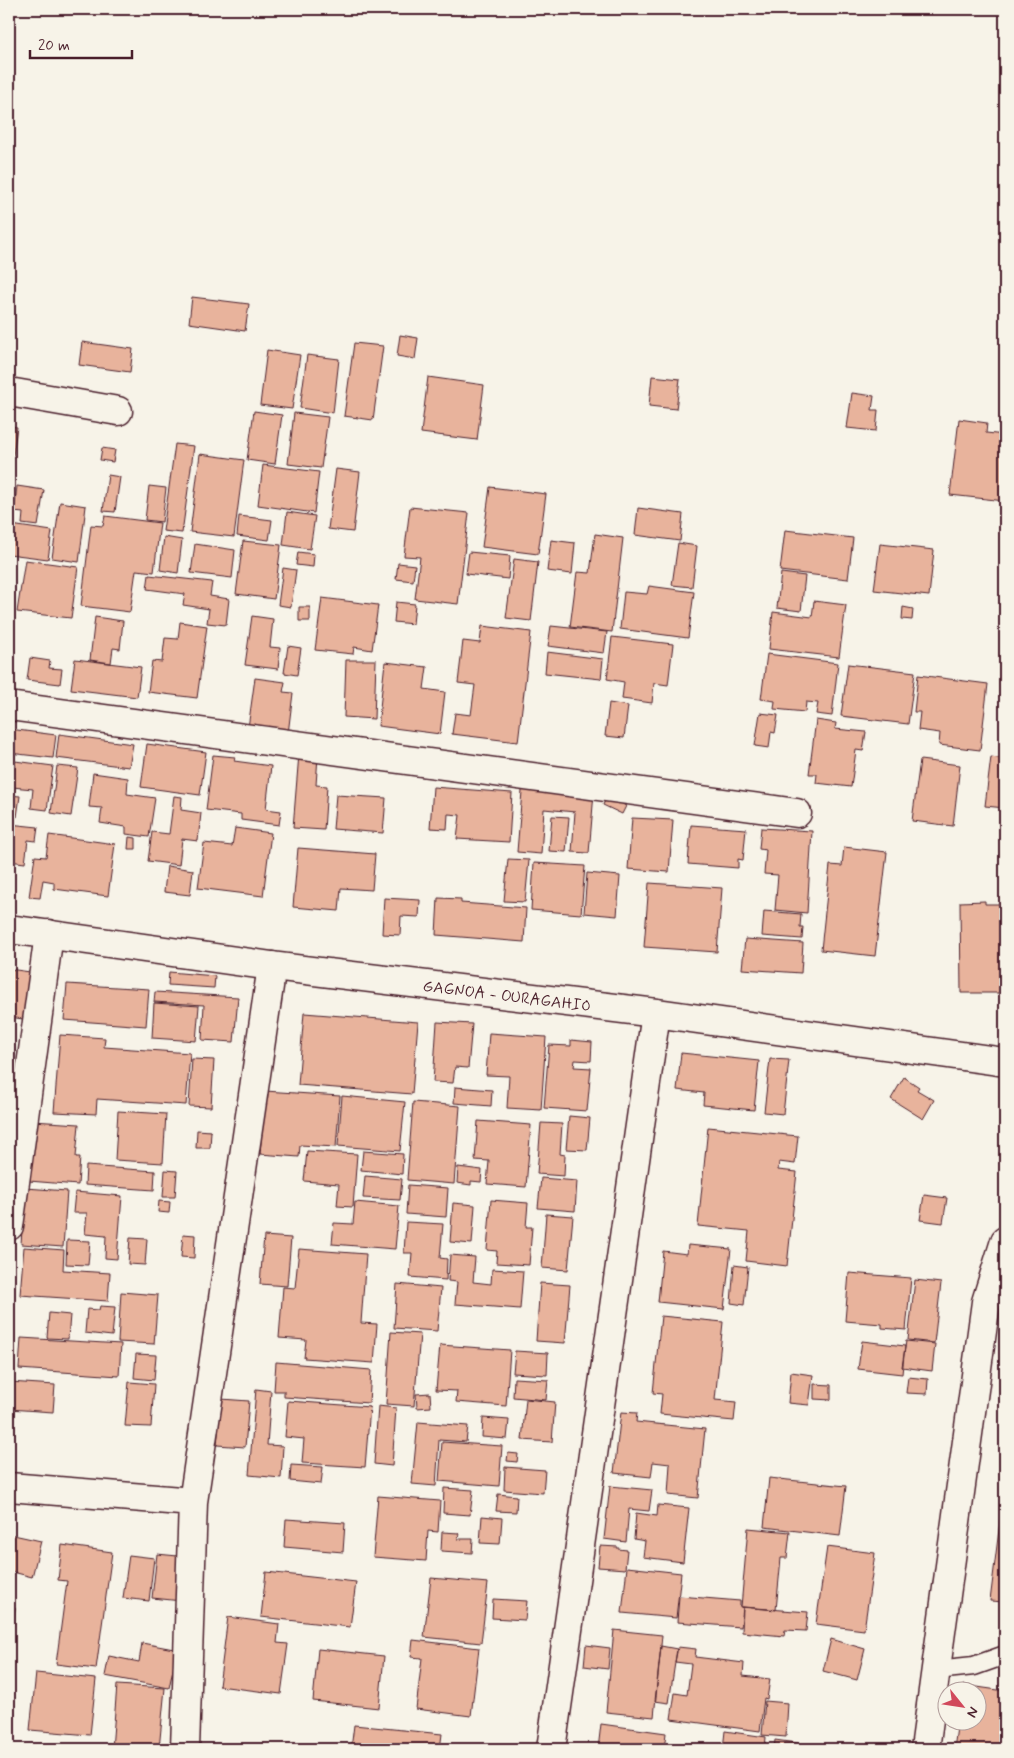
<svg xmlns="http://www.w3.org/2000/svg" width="1014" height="1758" viewBox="0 0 1014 1758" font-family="Mynerve,sans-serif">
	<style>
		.building { fill: #e8b39c; stroke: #4a1f2b }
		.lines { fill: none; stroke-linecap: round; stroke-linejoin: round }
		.lane-casing { stroke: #4a1f2b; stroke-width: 21 }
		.street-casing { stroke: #4a1f2b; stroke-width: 31 }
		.secondary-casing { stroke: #4a1f2b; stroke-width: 31 }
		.lane { stroke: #f7f3e8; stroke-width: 18 }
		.street { stroke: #f7f3e8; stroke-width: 28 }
		.secondary { stroke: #f7f3e8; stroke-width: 28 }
		.labels { text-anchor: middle; stroke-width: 4; stroke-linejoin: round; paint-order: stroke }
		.street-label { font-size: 16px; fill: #4a1f2b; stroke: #f7f3e8 }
	</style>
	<rect width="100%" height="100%" fill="#f7f3e8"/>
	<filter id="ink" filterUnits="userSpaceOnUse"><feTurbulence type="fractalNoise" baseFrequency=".02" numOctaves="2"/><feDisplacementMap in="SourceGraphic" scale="10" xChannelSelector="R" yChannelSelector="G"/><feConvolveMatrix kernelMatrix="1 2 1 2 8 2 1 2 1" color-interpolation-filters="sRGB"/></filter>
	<g filter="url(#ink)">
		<!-- building -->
		<path class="building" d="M192,297L249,304L245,331L189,323Z
			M400,335L418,338L415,359L397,356Z
			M82,342L133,349L130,372L79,365Z
			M354,343L383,346L373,420L344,416Z
			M267,350L300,355L292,409L260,405Z
			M307,355L339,359L333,413L300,408Z
			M652,376L680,379L676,409L649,406Z
			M428,377L484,385L477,440L421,433Z
			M852,393L874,396L872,410H878L876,431L847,428Z
			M254,411L282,415L275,464L247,460Z
			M294,413L328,417L321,468L288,464Z
			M959,419L987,423L986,433L1005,435V501L950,495Z
			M9,426L17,427L11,470H9Z
			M175,444L194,446L182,533L163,531Z
			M102,448L115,450L113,462L100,460Z
			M200,454L244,460L234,537L190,532Z
			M263,465L319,472L314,513L258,505Z
			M336,469L360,472L353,532L328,529Z
			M108,475L120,477L115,512L103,511Z
			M17,486L44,490L38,526L22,524L23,513L14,512Z
			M149,486L166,488L162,522L145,520Z
			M490,487L546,494L538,554L482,547Z
			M60,502L86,506L79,562L52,558Z
			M410,507L469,513L458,604L415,599L420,557L404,556Z
			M638,508L683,514L680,541L635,535Z
			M287,512L315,516L310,549L283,545Z
			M105,516L160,523L154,572L136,570L130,612L81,606L91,525L103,526Z
			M239,516L272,520L269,540L237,536Z
			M11,525L52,531L48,559L9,554Z
			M785,530L853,538L848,579L780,571Z
			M595,534L623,538L612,632L570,627L577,572L590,573Z
			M164,537L182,540L178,573L160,570Z
			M551,540L575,543L572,574L547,571Z
			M243,541L281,545L274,599L236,594Z
			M678,543L697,546L692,587L672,585Z
			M195,544L235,550L232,578L191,573Z
			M880,544L934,550L929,596L874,590Z
			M298,552L314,554L313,567L296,565Z
			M469,552L510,556L508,579L466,574Z
			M514,559L538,562L531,621L506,618Z
			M25,560L78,567L71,618L17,612Z
			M398,563L415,565L413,581L396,579Z
			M283,568L296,570L291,607L278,605Z
			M781,573L805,576L801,611L777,608Z
			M149,575L212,582L210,596L229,599L226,625L207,623L209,609L183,605L185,594L147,589Z
			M649,586L694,592L688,638L620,629L624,592L647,594Z
			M322,598L378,605L372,650L354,647L353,654L315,650Z
			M814,601L846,605L839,657L769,649L773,612L812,617Z
			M396,602L415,604L413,624L394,622Z
			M299,607H310V621H299Z
			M903,607L913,609L912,620L902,619Z
			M252,616L273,619L270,647L280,648L278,669L245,665Z
			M95,617L123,621L120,649L113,648L111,663L90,660Z
			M180,622L207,626L197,698L148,692L152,661L162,662L165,638L178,639Z
			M482,626L531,632L518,742L452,734L455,713L471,715L475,685L458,683L463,641L480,643Z
			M551,626L607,632L604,653L548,646Z
			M612,637L673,644L668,685L654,683L652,703L622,699L624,682L607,679Z
			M288,646L301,648L297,675L284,673Z
			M547,652L603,659L601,679L545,673Z
			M767,654L838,663L832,716L816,714L818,703L806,702L805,712L774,709L775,701L761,699Z
			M30,658L50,661L49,668L62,669L60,684L27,680Z
			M75,659L141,667L137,697L71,689Z
			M346,660H376L374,719L344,717Z
			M385,662L427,667L424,689L445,692L440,734L378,726Z
			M848,664L915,672L908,724L841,716Z
			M918,675L988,684L980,750L939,745L940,733L918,730L920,712H914Z
			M255,678L285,682L283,692L293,693L288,734L248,728Z
			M609,703L628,706L624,738L605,736Z
			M760,713L778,715L775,733L771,732L769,748L755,746Z
			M816,720L836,723L835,729L866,732L863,751L856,750L851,787L816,783L817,774H809Z
			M9,729L56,735L53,758L9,753Z
			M59,734L133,744L129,767L56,758Z
			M147,744L206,752L200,795L141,787Z
			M299,754L318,756L316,785L327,786L324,830L293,828Z
			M213,755L235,757L234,761L271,766L266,809L281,811L279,825L241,820V814L206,810Z
			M991,757L1005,759V808L985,806Z
			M920,760L960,765L953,826L912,821Z
			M15,761L53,766L47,810L31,808L33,789L12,787Z
			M57,766L78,768L71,816L51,813Z
			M93,773L128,778L127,794L155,798L149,837L126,834V827L100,823L102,808L89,807Z
			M523,779L594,793L589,853L572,852L575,812L544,809L541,854L517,852Z
			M433,787L512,793L509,842L457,839L460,815L448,814L447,829L430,828Z
			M9,795L20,796L17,817L9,816Z
			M336,795L386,798L383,833L333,829Z
			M174,796L182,797L181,810L201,813L198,841L182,839L179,865L148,861L152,832L169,834Z
			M607,796L626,806L622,814L603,805Z
			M552,816L569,817L566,852L549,851Z
			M632,818L673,820L669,872L628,869Z
			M9,824L38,827L36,841L28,840L25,863L9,861Z
			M691,825L746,829L743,860L738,859V868L688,864Z
			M235,828L271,833L263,896L198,888L204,843L232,846Z
			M761,828L812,831L807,913L775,910L778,875L764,874L766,850L759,849Z
			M49,835L115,844L108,896L54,889V882L43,880L40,898L29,897L35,856L46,857Z
			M129,837L136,838V849H128Z
			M844,847L887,852L875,956L821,950L830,865L842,866Z
			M298,848L375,854L372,890L341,888L339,911L293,907Z
			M508,859L529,860L525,902L504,901Z
			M534,863L585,866L581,914L531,910Z
			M167,866L193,870L190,895L164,892Z
			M587,873L620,876L617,916L584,913Z
			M649,883L722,888L717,952L644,947Z
			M384,898L420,900L419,917L401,916L400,935L382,934Z
			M438,898L461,899V903L526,908L524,942L436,935Z
			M985,901V904H1005V993H961L960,902Z
			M764,911L801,914L800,927H803L802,939L762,936Z
			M745,939L803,943L801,973L742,969Z
			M9,969L30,972L23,1019L9,1017Z
			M169,972L215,976L214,988L168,985Z
			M67,984L149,989L146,1026L64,1020Z
			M155,992L238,997L234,1042L202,1040L204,1005L154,1002Z
			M154,1003L199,1006L196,1041L152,1038Z
			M304,1013L418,1022L412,1094L298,1085Z
			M437,1022L472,1024L468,1068L455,1067L453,1083L433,1082Z
			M489,1033L546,1037L541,1110L507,1108L509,1076L486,1075Z
			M60,1035L105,1038L104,1047L190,1053L186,1105L97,1099L96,1114L54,1112Z
			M571,1040L592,1042L591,1061L575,1060L574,1067L591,1068L587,1111L544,1108L549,1045L571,1046Z
			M681,1053L759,1061L754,1110L703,1105L704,1093L677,1090Z
			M192,1059L214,1060L211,1107L189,1106Z
			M770,1059L789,1060L783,1114L764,1112Z
			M904,1077L919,1087L917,1090L934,1100L923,1119L891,1099Z
			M455,1087L492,1090L491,1106L454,1103Z
			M265,1091L340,1096L336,1147L300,1145L299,1157L260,1154Z
			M342,1096L405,1102L400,1151L338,1146Z
			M413,1102L460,1106L454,1184L407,1180Z
			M118,1111L166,1114L163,1163L115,1160Z
			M569,1116L590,1118L587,1150L566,1149Z
			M33,1121L79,1124L76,1157H80L78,1185L29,1181Z
			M478,1121L531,1125L526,1187L487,1184L489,1161L475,1160Z
			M541,1123L562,1124L560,1154L565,1155L564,1176L537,1174Z
			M708,1127L798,1136L795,1164L779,1162L778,1170L797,1172L787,1266L746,1261L749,1231L698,1226Z
			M197,1130L211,1131L210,1148H196Z
			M307,1151L357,1154L353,1207L337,1206L339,1184L304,1181Z
			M363,1151L403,1154L402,1174L361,1170Z
			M86,1166L155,1171L154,1190L85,1185Z
			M458,1167L482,1170L481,1182L471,1181V1185L457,1183Z
			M165,1170L177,1171L175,1197H163Z
			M365,1176L402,1179L400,1200L363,1198Z
			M541,1178L577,1181L575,1211L538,1208Z
			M408,1185L448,1188L446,1217L406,1214Z
			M25,1188L67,1191L63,1247L21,1244Z
			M75,1192L122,1196L117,1259L105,1258L106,1236L85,1234L87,1213H73Z
			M924,1195L947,1198L943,1223L920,1220Z
			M491,1200L528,1203L526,1227H532L529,1265L496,1263L497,1251L487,1250Z
			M159,1201L170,1202L169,1213L158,1212Z
			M355,1202L399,1206L395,1249L332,1244L334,1223L353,1224Z
			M453,1203L475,1205L472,1244L450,1242Z
			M546,1214L573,1216L568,1270L542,1268Z
			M406,1222L443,1224L440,1258L447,1259L446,1280L410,1277L412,1253H404Z
			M183,1234L195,1235L194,1258L181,1257Z
			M264,1236L291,1238L287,1286L260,1284Z
			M130,1238L147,1239L145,1265L128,1264Z
			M67,1240L90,1241L88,1265L66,1264Z
			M688,1245L731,1249L724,1309L658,1302L663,1251L687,1254Z
			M24,1247L64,1250L63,1270L110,1273L108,1301L20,1295Z
			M299,1249L366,1254L361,1323L377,1324L374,1363L304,1358L306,1340L279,1338L283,1287L295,1288Z
			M450,1255L475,1257L473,1282L491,1284L492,1269L523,1271L520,1309L455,1304L457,1282L448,1281Z
			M734,1265L748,1267L744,1305L731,1303Z
			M849,1273L911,1278L906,1330L882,1328V1324L845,1321Z
			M915,1280L941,1283L934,1343L908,1340Z
			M540,1283L570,1285L565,1343L536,1341Z
			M397,1284L441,1288L437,1331L394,1328Z
			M121,1292L158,1295L154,1344L118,1342Z
			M100,1306L115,1307L112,1336L85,1333L87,1309L99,1310Z
			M49,1313L70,1315L68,1339L47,1338Z
			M661,1316L723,1322L715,1400L736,1402L734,1421L660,1414L662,1394L653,1393Z
			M391,1332L420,1334L414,1406L386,1404Z
			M21,1338L121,1344L119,1376L19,1369Z
			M862,1341L905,1346L902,1374L858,1369Z
			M906,1341L935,1344L932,1371L902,1367Z
			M440,1345L510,1350L506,1406L456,1402L457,1391L436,1390Z
			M515,1351L548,1353L547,1375L513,1373Z
			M136,1354L156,1355L154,1380L134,1378Z
			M276,1362L371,1370L369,1403L284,1397V1391H274Z
			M791,1372L813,1375L809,1405L788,1403Z
			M908,1377L928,1379L927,1394L906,1393Z
			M514,1378L548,1380L546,1400L513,1397Z
			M9,1382L55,1385L53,1412L9,1409Z
			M129,1382L154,1384L151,1427L125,1426Z
			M814,1384L831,1385V1400L814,1399Z
			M256,1389L271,1391L267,1445L283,1446L281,1478L249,1475Z
			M430,1393L431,1407L417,1408L416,1394Z
			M221,1399L249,1401L245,1447L217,1445Z
			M526,1399L555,1402L552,1442L522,1440Z
			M288,1401L370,1407L365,1467L302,1463L304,1439L285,1437Z
			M378,1406L396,1408L392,1466L374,1464Z
			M621,1412L637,1413L636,1422L705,1429L698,1498L668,1495L670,1464L653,1462L651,1477L614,1473Z
			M483,1418L509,1420L507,1439L482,1437Z
			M418,1422L468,1426L466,1442L439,1440L436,1486L412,1484Z
			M442,1442L502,1446L499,1486L439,1481Z
			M508,1453L518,1454L517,1462L507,1461Z
			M291,1465L323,1467L321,1484L290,1481Z
			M505,1467L545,1470L543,1493L504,1490Z
			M769,1478L846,1486L840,1536L764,1527Z
			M1005,1482V1602L990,1601Z
			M610,1486L652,1490L649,1511L629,1509L626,1542L604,1539Z
			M444,1488L473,1490L470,1515L443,1513Z
			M498,1494L517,1496L516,1512L496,1511Z
			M378,1496L440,1501L438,1532L428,1531L426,1561L373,1557Z
			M658,1505L689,1508L683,1562L643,1557L645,1541L634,1539L636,1513L657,1516Z
			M482,1516L502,1518L500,1544L480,1543Z
			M286,1519L345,1523L343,1552L284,1547Z
			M748,1528L790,1532L787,1558H781L776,1610L741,1607Z
			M442,1532L459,1533L458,1539H473L472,1553L441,1551Z
			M9,1534L41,1541L32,1577L9,1571Z
			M62,1545L112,1552L96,1669L56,1664L67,1581L58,1580Z
			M600,1546L618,1547V1549L627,1550L625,1569L598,1567Z
			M827,1547L875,1553L864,1630L816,1624Z
			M157,1554L188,1557L182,1601L152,1598Z
			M129,1555L154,1558L149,1601L123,1598Z
			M627,1567L681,1573L676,1618L622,1613Z
			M266,1572L356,1582L350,1627L261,1617Z
			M431,1578L488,1583L481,1643L424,1637Z
			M679,1596L740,1601V1607H743L741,1627L677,1622Z
			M493,1599L527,1601L525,1620L492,1618Z
			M743,1607L808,1612L806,1631L785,1630L784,1636L742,1632Z
			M9,1608H15L9,1661Z
			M228,1617L279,1624L277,1643L288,1644L281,1694L219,1686Z
			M614,1630L662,1635L654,1717L606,1712Z
			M831,1639L865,1649L857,1680L823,1671Z
			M413,1640L479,1648L471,1716L416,1709L422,1658L411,1657Z
			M142,1643L179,1650L175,1669H173L169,1688L105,1676L109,1656L139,1662Z
			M586,1645L610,1648L608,1669L584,1666Z
			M661,1646L677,1649L669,1703L655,1701Z
			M678,1647L696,1649L695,1657L744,1663L743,1676L770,1679L767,1699L764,1698L760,1731L671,1719L675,1693L687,1695L691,1664L675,1662Z
			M318,1649L384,1656L379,1708L313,1701Z
			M36,1673L96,1679L90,1735L30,1730Z
			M117,1685L165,1688L159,1749H112Z
			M963,1685L1005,1691V1749H954L958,1720H976V1690H963Z
			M765,1701L788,1703L786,1737L762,1735Z
			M9,1719L13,1720L9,1749Z
			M601,1724L666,1733L664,1749H598Z
			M354,1725L442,1734L440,1749H351Z
			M725,1731L766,1737L765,1749H723Z
			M775,1740L838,1749H774Z"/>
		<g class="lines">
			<defs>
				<path id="lane" d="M936,1670L974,1666L1005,1655"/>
				<path id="street" d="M9,392L118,411
					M9,706L797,813
					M9,1226L49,934
					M9,1487L193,1502
					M185,1749L193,1502L272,966
					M551,1749L656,1013
					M925,1749L986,1302L1005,1241"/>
				<path id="secondary" d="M9,929L272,966L656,1013L1005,1062"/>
			</defs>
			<!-- lane casing -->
			<use href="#lane" class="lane-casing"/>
			<!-- street casing -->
			<use href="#street" class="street-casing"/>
			<!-- secondary casing -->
			<use href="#secondary" class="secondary-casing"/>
			<!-- lane -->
			<use href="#lane" class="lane"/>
			<!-- street -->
			<use href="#street" class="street"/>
			<!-- secondary -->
			<use href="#secondary" class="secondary"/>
		</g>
	</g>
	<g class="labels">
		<!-- street labels -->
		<g class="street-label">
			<text transform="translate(507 995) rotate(7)" y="6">GAGNOA - OURAGAHIO</text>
		</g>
	</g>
	<!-- margin -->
	<rect width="1014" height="1758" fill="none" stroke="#f7f3e8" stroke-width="30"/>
	<rect x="15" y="15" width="984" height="1728" fill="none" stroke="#4a1f2b" stroke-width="2" filter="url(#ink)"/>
	<!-- north arrow -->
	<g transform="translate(962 1706) rotate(120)"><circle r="24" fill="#f7f3e8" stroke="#b29e9c"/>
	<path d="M0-4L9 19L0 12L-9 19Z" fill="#d1495b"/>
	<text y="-8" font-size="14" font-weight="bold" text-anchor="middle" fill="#4a1f2b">N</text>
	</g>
	<!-- scale -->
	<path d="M30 50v8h102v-8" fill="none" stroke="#4a1f2b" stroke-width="2.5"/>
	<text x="38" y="50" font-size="15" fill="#4a1f2b" stroke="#f7f3e8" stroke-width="4" paint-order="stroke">20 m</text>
</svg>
